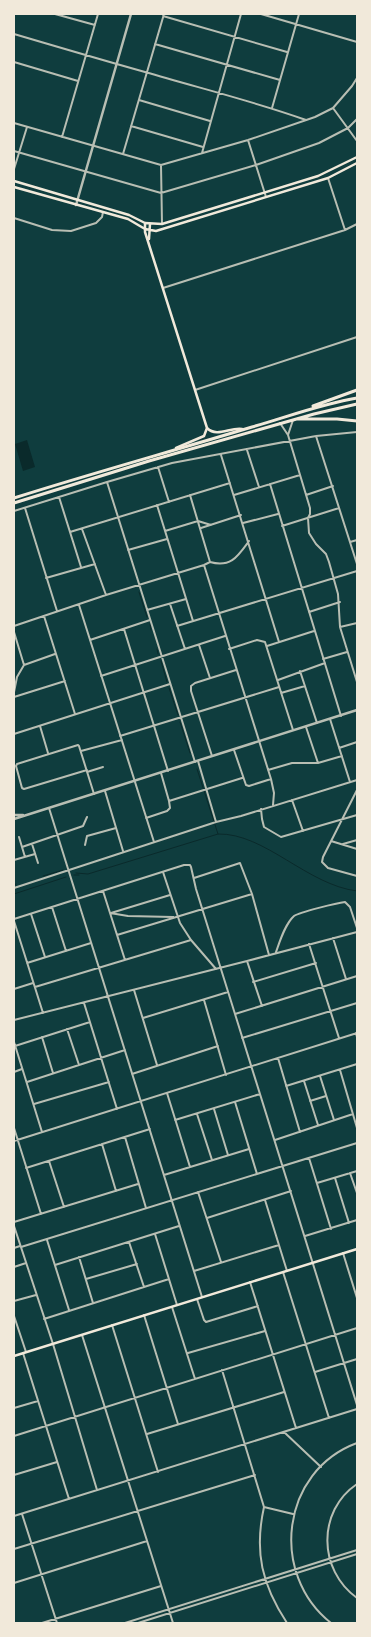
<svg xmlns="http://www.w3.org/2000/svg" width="371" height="1637" viewBox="0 0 371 1637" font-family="Raleway,sans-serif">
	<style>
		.water { fill: #0a2a2b }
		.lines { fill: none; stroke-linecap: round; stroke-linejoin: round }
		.stream { stroke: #0a2a2b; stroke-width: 1 }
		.minor { stroke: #b8beb3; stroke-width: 2 }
		.tertiary { stroke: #b8beb3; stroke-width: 2.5 }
		.secondary { stroke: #f1e9da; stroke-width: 2.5 }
		.trunk { stroke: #f1e9da; stroke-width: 3 }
	</style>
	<rect width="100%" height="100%" fill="#0f3d3e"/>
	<!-- water -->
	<path class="water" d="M27,440L35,467L23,471L15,444Z"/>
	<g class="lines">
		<!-- stream -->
		<path class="stream" d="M139,592L147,617
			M150,624L151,630
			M157,649L158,654
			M161,661L167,682
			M169,688L178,715
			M180,722L190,753
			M197,769L218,834
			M76,873L88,874L218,834C265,833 307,885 357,891
			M74,875H79
			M43,876L63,870
			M14,885L16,884
			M14,894L66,877"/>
		<!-- minor -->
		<path class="minor" d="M55,14L95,25
			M261,14L357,42
			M163,16L287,52
			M14,34C58,47 102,60 145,72C199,88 253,101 306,120
			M155,44L280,80
			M14,62L78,81
			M139,100L210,121
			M272,108L299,14
			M333,108L357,141
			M14,123L161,165L162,224
			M131,126L203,147
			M62,137L98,14
			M248,140L266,197
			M14,151L161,193L256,165L319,143L348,128L357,119
			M202,153L241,14
			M123,154L164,14
			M161,165L248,140L315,117L333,108L352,86L357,78
			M14,169L27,127
			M328,178L345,230
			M14,218L52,230L71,231L96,223L102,217L103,212
			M163,288L345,230L357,224
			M195,390L357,337
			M280,423L288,435L310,508V514L308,518L309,533L316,544L326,554L329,562L338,594L340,627L357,682
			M288,435L293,420
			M316,436L357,564
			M247,450L259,487
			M221,455L279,642
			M158,467L169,502
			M107,482L195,762
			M270,484L341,716
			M190,495L210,562
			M234,495L300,475
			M306,495L333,486
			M59,497L81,567
			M157,505L193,621
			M25,508L57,611
			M14,511L107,482L172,463L316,436L357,432
			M198,521L211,525
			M243,523L278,514
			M282,526L339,508
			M201,528L241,515
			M82,529L106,595
			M165,531L198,521
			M70,532L230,483
			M350,542L357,540
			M128,550L167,539
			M204,565L271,779L274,793L273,805
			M46,578L95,564
			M170,604L185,649
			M79,605L154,842
			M147,610L186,599
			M309,612L340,602
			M44,616L75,714
			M14,626L106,595L204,565L210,562C231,568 238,556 249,541
			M177,626L357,571
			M340,627L357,623
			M124,629L168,771
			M14,632L24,665
			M90,640L150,620
			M199,645L210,678
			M267,646L314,631
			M229,649L257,640L265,642L293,730
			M323,659L347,652
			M300,671L317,723
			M101,676L225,636
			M278,680L325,663
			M14,692L17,677L24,665L55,654
			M281,693L305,686
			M14,697L65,681
			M330,719L350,782
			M40,726L48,753
			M306,727L318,763
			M14,734L170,684
			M120,736L279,687
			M339,748L357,742
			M234,750L246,785L249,786L271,779
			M81,751L122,740
			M212,756L191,691V686L195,683L236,670
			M198,761L216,822
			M87,770L24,789L22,788L16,766L17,764L78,745L79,746L94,794
			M268,770L292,763H318L342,756
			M87,772L103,767
			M357,790L323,857L322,862L328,868L357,876
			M105,791L123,851
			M292,800L303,831
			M169,801L242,778
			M49,808L202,1297
			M261,809L262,819L264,827L281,837L357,815
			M146,818L167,811L170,808L169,801L161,773
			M19,837L25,857
			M331,841L357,849
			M32,844L38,863
			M343,844L357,840
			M85,845L87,836L116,828
			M22,847L83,826L87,817
			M14,860L35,854
			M163,872L180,923L191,940L216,969
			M194,878L240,863L252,894L269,955
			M14,888L216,822L241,816L357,780
			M103,891L125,960
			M52,907L66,951
			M110,913L128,916L173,917
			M111,913L170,895
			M31,914L45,957
			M14,919L184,865H190L191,867L196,889L235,1014L357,1405
			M14,921L43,1013
			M117,935L252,894
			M333,938L346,979
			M309,944L339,1038
			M276,952C280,941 285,924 294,916C300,912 337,903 345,902L350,907L357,928
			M247,961L262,1006
			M27,963L91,943
			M253,982L316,963
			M35,987L191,940
			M14,989L33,983
			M134,990L157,1065
			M204,1000L226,1075
			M84,1003L117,1109
			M235,1014L357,976
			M143,1018L228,992
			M14,1020L247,961L357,932
			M67,1029L79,1065
			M356,1033L357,1037
			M42,1037L53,1073
			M242,1038L357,1003
			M14,1042L42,1132
			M15,1046L90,1022
			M278,1058L300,1132
			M340,1070L357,1128
			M14,1072L22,1069
			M132,1074L218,1046
			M320,1076L334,1120
			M304,1081L318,1125
			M27,1082L125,1050
			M286,1086L357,1064
			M167,1093L190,1167
			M310,1101L326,1096
			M235,1102L257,1174
			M34,1104L109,1082
			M214,1109L228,1155
			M197,1114L212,1160
			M175,1120L260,1094
			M14,1128L41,1214
			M125,1137L146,1208
			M275,1140L353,1114
			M14,1141L357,1033
			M102,1144L116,1191
			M309,1158L331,1229
			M49,1161L64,1207
			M26,1168L150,1129
			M350,1173L357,1193
			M164,1175L249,1149
			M335,1178L349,1223
			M317,1183L357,1171
			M198,1192L221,1262
			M265,1200L287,1271
			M207,1218L291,1191
			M14,1222L138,1184
			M14,1226L53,1344L97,1490
			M155,1234L177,1305
			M305,1236L357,1220
			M47,1240L69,1310
			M129,1242L144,1287
			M21,1247L357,1143
			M14,1248L20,1246
			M343,1253L357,1298
			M79,1257L93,1303
			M55,1265L179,1226
			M14,1267L26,1263
			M194,1271L279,1245
			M283,1272L329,1418
			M86,1279L137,1264
			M250,1282L296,1428
			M197,1299L204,1320L206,1322L258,1306
			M14,1301L36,1295
			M172,1307L195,1379
			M144,1315L178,1424
			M14,1316L26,1352
			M44,1319L169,1279
			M112,1325L158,1472
			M82,1335L173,1623
			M23,1353L69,1499
			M188,1353L265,1331
			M222,1370L264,1507C254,1552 262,1585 287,1623
			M315,1372L357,1359
			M14,1408L38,1401
			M284,1432L321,1467
			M147,1434L284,1392
			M14,1436L357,1328
			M14,1475L57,1462
			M357,1484C317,1511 318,1570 357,1598
			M264,1507L293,1514
			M22,1514L57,1623
			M14,1516L357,1409
			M14,1549L255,1475
			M14,1583L147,1541
			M42,1623L161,1586
			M125,1623L357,1550
			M138,1623L357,1554
			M331,1623C269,1574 281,1471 357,1443"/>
		<!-- tertiary -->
		<path class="tertiary" d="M76,205L131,14
			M14,815H23
			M14,819L357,710"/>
		<!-- secondary -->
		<path class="secondary" d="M14,181L129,215L145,223L162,224L318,176L357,157
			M14,187L128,219L145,229L156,231L328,178L357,163
			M145,223V232L207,428C217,438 230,427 242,429
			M149,239L150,224
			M176,448L204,436L207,428
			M14,1356L357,1249"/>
		<!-- trunk -->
		<path class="trunk" d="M313,406L357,390
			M298,419H337L357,421
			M14,498C93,473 173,451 252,427C287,417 321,404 357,398
			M14,503L149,461L314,414L357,404"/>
	</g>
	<!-- border -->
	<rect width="371" height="1637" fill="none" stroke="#f1e9da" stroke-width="30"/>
</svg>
